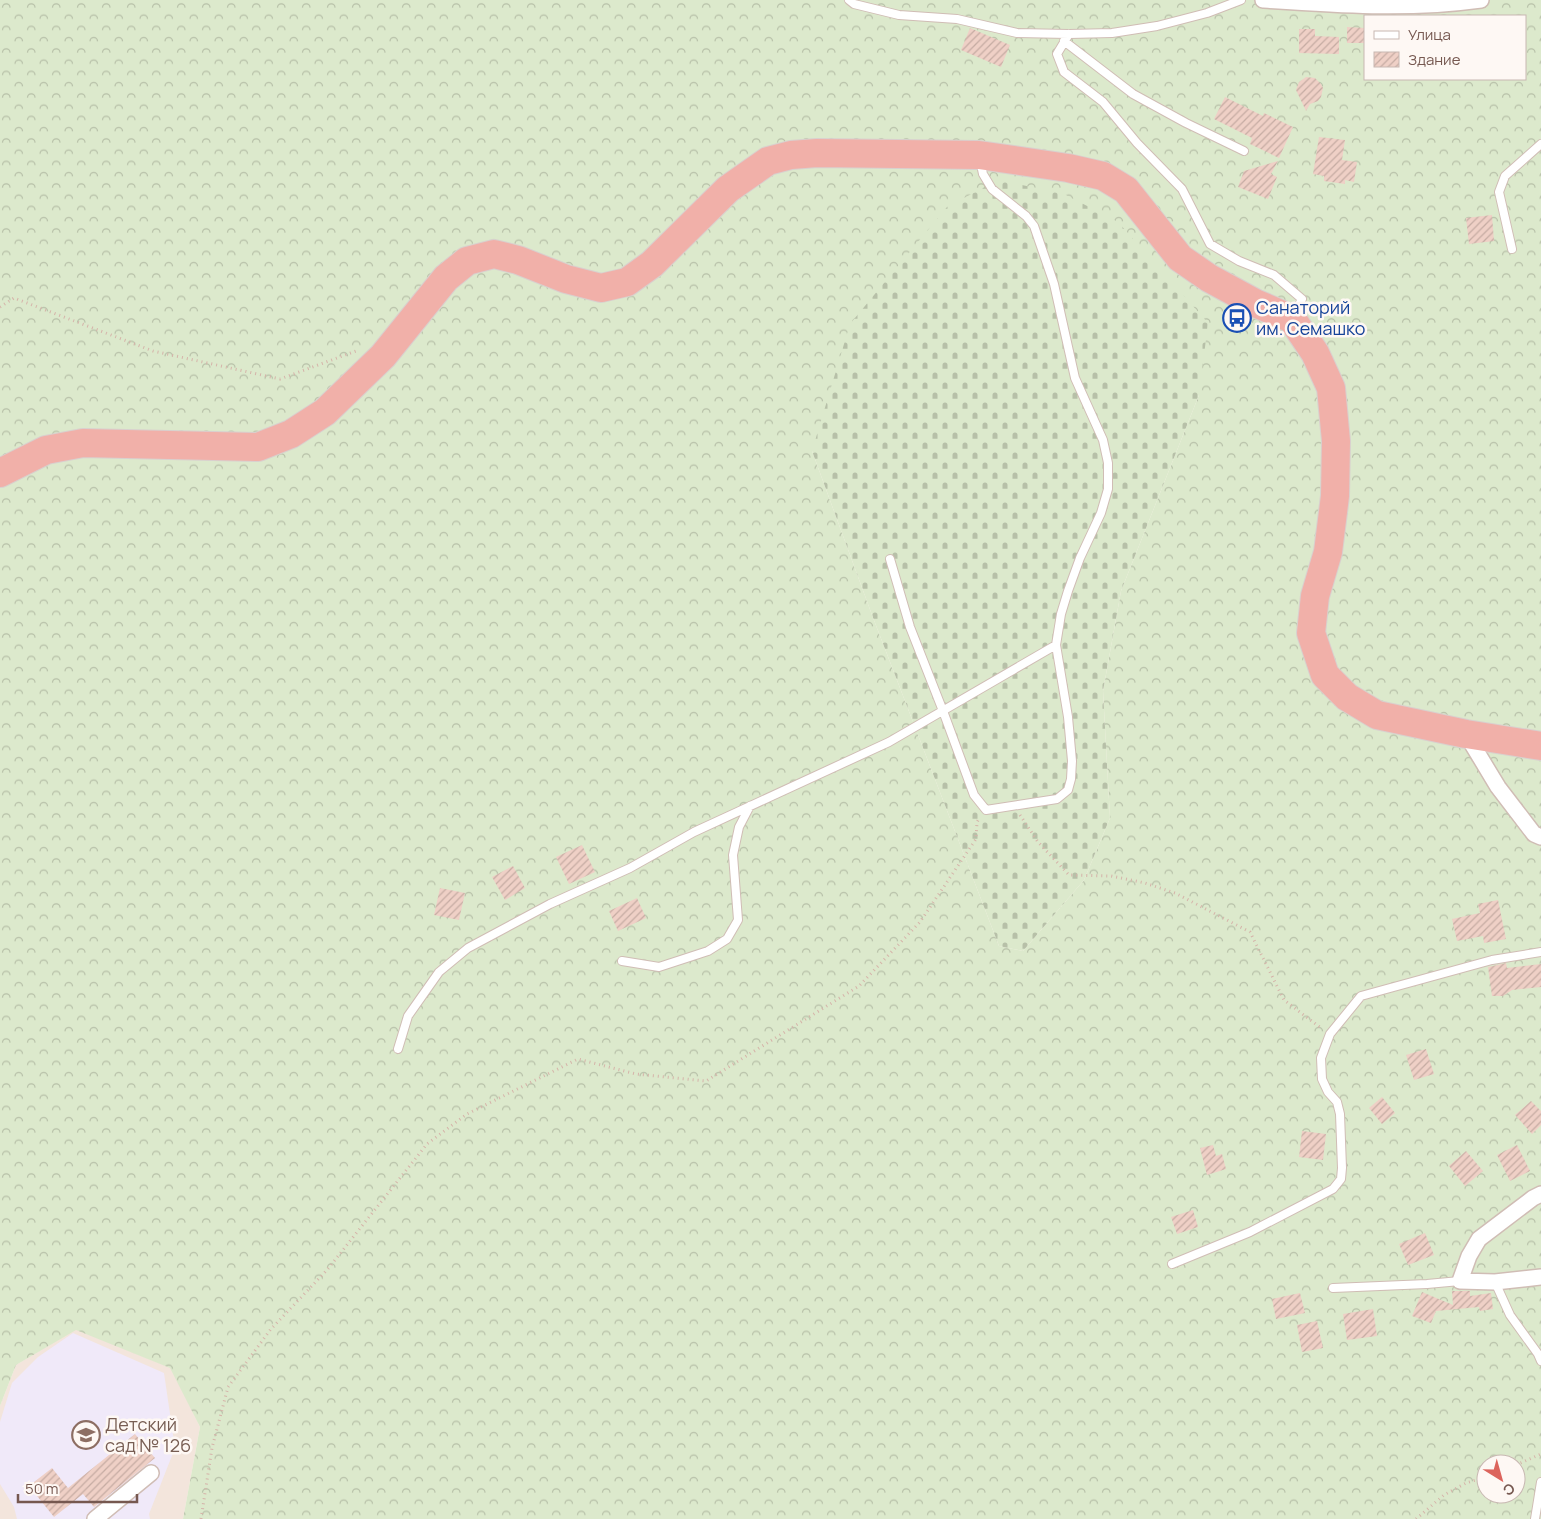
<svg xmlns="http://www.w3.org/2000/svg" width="1541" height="1519" viewBox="0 0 1541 1519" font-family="Manrope,sans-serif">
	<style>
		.residential { fill: #f3e5dc }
		.education { fill: #f0e9f9 }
		.forest { fill: url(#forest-crowns); fill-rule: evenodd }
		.cemetery { fill: url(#cemetery-stones) }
		.building { fill: url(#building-hatch) }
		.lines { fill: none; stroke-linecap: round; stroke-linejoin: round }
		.lane-casing { stroke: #d0bdb5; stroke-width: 10 }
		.street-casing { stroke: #d0bdb5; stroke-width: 18 }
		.highway-casing { stroke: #d9d0ce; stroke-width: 30 }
		.path { stroke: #d5b3a9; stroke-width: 3; stroke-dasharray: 1 4; stroke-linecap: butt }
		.lane { stroke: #fff; stroke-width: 8 }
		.street { stroke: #fff; stroke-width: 15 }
		.highway { stroke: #f1b0a9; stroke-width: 28 }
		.labels { text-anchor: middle; stroke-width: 5; stroke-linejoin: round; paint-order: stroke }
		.transit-label { font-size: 18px; fill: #164399; stroke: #fef8f4; text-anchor: start }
		.education-label { font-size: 18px; fill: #785e54; stroke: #fef8f4; text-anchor: start }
	</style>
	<defs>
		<pattern id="forest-crowns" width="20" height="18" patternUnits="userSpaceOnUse" patternTransform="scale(1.25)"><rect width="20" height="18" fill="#dce9cc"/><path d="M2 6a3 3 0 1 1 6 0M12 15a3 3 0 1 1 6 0" fill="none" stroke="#b7c0a8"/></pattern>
		<pattern id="cemetery-stones" width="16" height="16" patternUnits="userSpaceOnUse" patternTransform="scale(1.25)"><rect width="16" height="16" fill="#dce9cc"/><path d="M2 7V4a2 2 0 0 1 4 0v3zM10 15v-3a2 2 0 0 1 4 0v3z" fill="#b7c0a8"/></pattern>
		<pattern id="building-hatch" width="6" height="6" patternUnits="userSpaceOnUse" patternTransform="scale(1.25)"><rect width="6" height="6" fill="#efd0c6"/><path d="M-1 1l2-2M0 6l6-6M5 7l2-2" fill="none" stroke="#c6aca3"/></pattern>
	</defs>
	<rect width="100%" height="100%" fill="#fcf4ed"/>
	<!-- residential -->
	<path class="residential" d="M76,1329L171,1368L200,1427L183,1519H0V1406L16,1365Z"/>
	<!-- education -->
	<path class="education" d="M73,1333L164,1373L175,1448L149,1514L150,1519H17L14,1507L0,1484V1422L12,1383L38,1357Z"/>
	<!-- forest -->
	<path class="forest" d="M0,0H1541V1519H183L200,1427L170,1368L76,1330L16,1365L0,1406ZM1365,16H1525V79H1365ZM1199,395L1121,591L1103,691L1110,818L1084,880L1023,951L999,946L872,615L812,451ZM1486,1464H1516V1494H1486Z"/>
	<!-- cemetery -->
	<path class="cemetery" d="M998,180L1064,194L1118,222L1208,323L1199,395L1121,591L1103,691L1110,818L1084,880L1023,951L999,946L872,615L812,451L850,324L947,207Z"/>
	<!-- building -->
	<path class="building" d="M1347,27L1365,28V43H1347Z
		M970,28L1010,45L1001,67L961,50Z
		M1299,29H1315V36L1339,37V54L1299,53Z
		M1306,77L1315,78L1321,84L1323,88L1321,97L1318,101L1310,104L1306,111L1296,90L1299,82Z
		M1225,97L1263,116L1264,113L1293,127L1279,158L1250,144L1252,138L1214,119Z
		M1319,137L1345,140L1342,160L1357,162L1354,182L1345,180V184L1324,181V176L1313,174Z
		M1278,161L1271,174L1277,177L1268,199L1238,187L1244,171Z
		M1492,215L1494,241L1469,244L1466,218Z
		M582,845L595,872L569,884L556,857Z
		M513,866L525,888L505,900L492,877Z
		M440,888L465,893L459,920L434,915Z
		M637,898L646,918L618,931L609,911Z
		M1498,900L1506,939L1484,943L1483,936L1457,941L1452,919L1480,913L1478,904Z
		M1506,963L1507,968L1541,964V987L1512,990L1503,996H1492L1488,967Z
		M1426,1049L1434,1074L1414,1080L1406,1055Z
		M1382,1097L1395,1113L1382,1124L1369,1108Z
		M1531,1101L1541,1111V1125L1532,1134L1515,1115Z
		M1302,1131L1326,1134L1323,1160L1299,1157Z
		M1213,1145L1216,1156L1222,1154L1226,1169L1207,1175L1200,1148Z
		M1517,1145L1530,1171L1510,1181L1497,1155Z
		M1466,1151L1483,1171L1465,1186L1449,1166Z
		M1193,1210L1198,1227L1177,1234L1171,1217Z
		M1425,1233L1434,1255L1408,1265L1399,1244Z
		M1452,1291H1470V1296L1491,1293L1493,1309L1480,1311L1479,1307L1436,1311L1431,1323L1412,1316L1422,1292L1453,1305Z
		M1300,1293L1305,1313L1276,1319L1272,1299Z
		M1373,1309L1377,1336L1347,1340L1343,1314Z
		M1317,1321L1323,1348L1302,1352L1297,1325Z
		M135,1434L155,1458L94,1507L83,1494L54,1517L29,1486L52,1468L68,1488Z"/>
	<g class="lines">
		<defs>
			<path id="lane" d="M849,0L854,4L899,15L957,19L1017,33L1069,34L1112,33L1157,26L1207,13L1241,0
				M1069,34L1057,54L1064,72L1103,102L1137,143L1182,189L1210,244L1239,261L1274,275L1302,299L1293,316
				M1064,41L1133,94L1186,123L1244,151
				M1512,249L1499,192L1505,176L1541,144
				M890,559L910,627L943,711L974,795L986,810L1057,799L1068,790L1071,779L1072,761L1068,717L1056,645L1061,614L1068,591L1080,558L1101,513L1108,489V463L1103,440L1075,378L1054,284L1034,226L1026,216L992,189L983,174L980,160
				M622,961L659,967L708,951L727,939L738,920L733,855L739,827L750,806
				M398,1049L408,1016L439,972L468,948L550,904L630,868L694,832L889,742L1056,645
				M1172,1264L1250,1232L1333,1189L1341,1179L1342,1168L1340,1114L1337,1102L1328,1092L1322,1079L1321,1058L1330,1034L1361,996L1492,960L1541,952
				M1495,1282L1510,1315L1538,1354L1541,1361
				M1333,1288L1427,1284L1460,1281
				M1535,1519L1541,1482"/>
			<path id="street" d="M1263,0C1336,5 1408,10 1481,0
				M1466,734L1498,787L1534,834L1541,837
				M1541,1194L1533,1198L1479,1239L1469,1256L1460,1281L1495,1282L1541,1277
				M95,1519L151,1473"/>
			<path id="highway" d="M0,473L46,450L83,443L258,447L291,434L325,412L383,356L446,278L467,261L494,254L518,260L566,279L601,288L627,282L652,264L728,189L768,161L791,155L817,153L979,155L1068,168L1103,176L1126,190L1180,258L1209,278L1255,303L1292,319L1315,353L1331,388L1336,441L1335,496L1328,552L1315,596L1311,633L1325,675L1347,697L1377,715L1466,734L1541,746"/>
		</defs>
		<!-- lane casing -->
		<use href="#lane" class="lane-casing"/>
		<!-- street casing -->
		<use href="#street" class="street-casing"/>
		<!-- highway casing -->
		<use href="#highway" class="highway-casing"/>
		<!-- path -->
		<path class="path" d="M0,307L14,298L153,351L280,379L356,351
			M1020,815L1038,842L1069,875L1111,876L1145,883L1175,893L1250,932L1284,1000L1321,1028
			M1516,1465L1541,1454
			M201,1519L212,1448L228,1387L271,1329L327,1270L427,1144L467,1114L578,1059L636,1074L706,1081L859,986L920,922L976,839L977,822L979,819
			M1416,1519L1444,1495L1466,1483L1486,1477"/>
		<!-- lane -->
		<use href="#lane" class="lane"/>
		<!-- street -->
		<use href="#street" class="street"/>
		<!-- highway -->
		<use href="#highway" class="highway"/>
	</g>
	<!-- icons -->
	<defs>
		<symbol id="bus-ring" viewBox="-11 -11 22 22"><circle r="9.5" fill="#fef8f4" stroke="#1a4fb4" stroke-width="1.5"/><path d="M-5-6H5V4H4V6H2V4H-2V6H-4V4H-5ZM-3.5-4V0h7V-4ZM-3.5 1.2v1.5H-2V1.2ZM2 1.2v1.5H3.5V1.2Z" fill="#1a4fb4"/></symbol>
		<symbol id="school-ring" viewBox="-11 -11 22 22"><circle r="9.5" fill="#fef8f4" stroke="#8d6e63" stroke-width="1.5"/><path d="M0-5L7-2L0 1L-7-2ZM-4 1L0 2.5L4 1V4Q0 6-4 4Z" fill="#8d6e63"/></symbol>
	</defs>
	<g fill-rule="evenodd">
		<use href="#bus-ring" x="1221" y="302" width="32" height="32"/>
		<use href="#school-ring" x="70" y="1419" width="32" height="32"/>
	</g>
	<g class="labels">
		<!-- transit labels -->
		<g class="transit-label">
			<text x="1256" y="314">Санаторий<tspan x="1256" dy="21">им. Семашко</tspan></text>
		</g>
		<!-- education labels -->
		<g class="education-label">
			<text x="105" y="1431">Детский<tspan x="105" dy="21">сад № 126</tspan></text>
		</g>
	</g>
	<!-- legend -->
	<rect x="1364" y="15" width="162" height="65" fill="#fef8f4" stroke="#c8b8b2"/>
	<rect x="1374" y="31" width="25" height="8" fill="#ffffff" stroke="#c8b8b2"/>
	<text x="1408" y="40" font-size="15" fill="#765850">Улица</text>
	<rect x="1374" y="52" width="25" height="15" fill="url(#building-hatch)" stroke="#c8b8b2"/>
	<text x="1408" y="65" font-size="15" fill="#765850">Здание</text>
	<!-- north arrow -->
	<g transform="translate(1501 1479) rotate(143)"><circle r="24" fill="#fef8f4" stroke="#c8b8b2"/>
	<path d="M0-4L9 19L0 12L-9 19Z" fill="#dc645c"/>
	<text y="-8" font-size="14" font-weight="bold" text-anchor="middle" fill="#765850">С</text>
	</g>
	<!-- scale -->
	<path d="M18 1494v8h119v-8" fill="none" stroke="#765850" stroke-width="2.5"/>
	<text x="25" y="1494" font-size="15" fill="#765850" stroke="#fef8f4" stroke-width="4" paint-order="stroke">50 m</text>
</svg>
